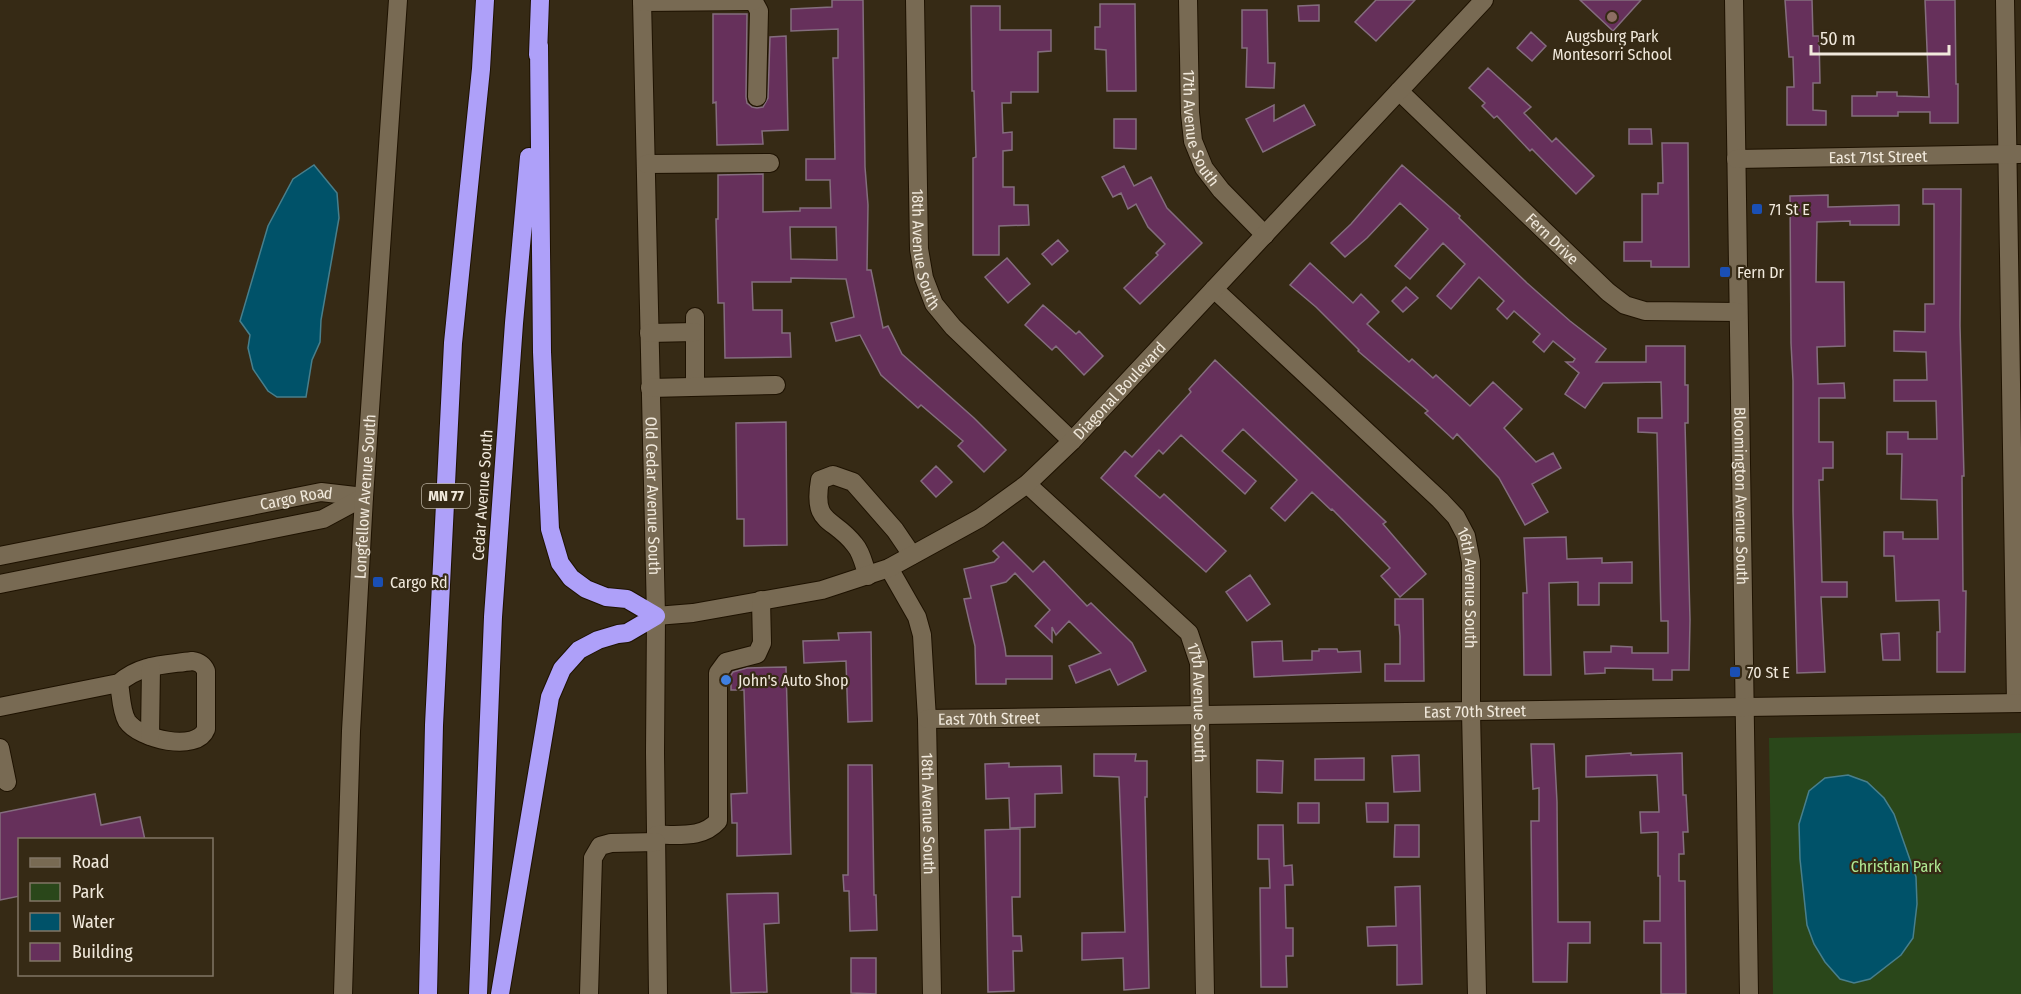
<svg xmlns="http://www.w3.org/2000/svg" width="2021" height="994" viewBox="0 0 2021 994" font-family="'Fira Sans Condensed',sans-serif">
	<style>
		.green { fill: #2a471a }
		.water { fill: #005269; stroke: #487f8c; stroke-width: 1.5 }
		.building { fill: #66305b; stroke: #846d7e; stroke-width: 1.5; fill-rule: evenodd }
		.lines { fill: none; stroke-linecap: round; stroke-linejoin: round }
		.minor-casing { stroke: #1e1201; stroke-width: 20 }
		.highway-casing { stroke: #1e1201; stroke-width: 20 }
		.minor { stroke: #786a53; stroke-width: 18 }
		.highway { stroke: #aea0f9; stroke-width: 18 }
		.education-dot { fill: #8d6e63; stroke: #362a15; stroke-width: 2 }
		.transit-dot { fill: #1a4fb4; stroke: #362a15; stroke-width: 2 }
		.shop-dot { fill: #3f7fe0; stroke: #362a15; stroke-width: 2 }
		.labels { text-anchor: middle; stroke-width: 4.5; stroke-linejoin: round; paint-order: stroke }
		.shield { fill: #362a15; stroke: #b9b0a0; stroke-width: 1.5 }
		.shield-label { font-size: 15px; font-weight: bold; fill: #f1e9dc }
		.poi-label { font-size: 16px; fill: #f1e9dc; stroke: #362a15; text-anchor: start }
		.street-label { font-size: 16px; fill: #f1e9dc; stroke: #362a15 }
		.park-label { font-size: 16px; fill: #b0e994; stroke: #362a15 }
	</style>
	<rect width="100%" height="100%" fill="#362a15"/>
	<!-- green -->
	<path class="green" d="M2021,733V994H1773L1769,738Z"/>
	<!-- water -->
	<path class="water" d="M314,165L337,193L339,218L321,320L320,342L312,360L306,397H277L268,391L253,369L248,348L250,335L240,321L268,226L293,179Z
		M1848,775L1867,782L1884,798L1894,814L1916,877L1917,904L1913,938L1901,955L1870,979L1854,983L1840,979L1825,962L1814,944L1807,925L1800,859L1799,824L1809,791L1825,778Z"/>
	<!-- building -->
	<path class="building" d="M832,0H863L865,167L868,205L867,270H871L883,328L888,326L902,354L974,418L1006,450L984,472L958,446L963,441L921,405L918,408L881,375L860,335L836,341L831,323L854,317L846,279L791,278V282H752L753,310H782V333H790L791,357L725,358L724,303H718L716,219H718V175L763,174V212L800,211V208H831L830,180H806V159H835L833,58H838V29L791,31V9L832,7ZM790,227H836L837,260L791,259Z
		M1376,0H1415L1376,41L1355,22Z
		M1580,0H1641L1613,31Z
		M1785,0H1812L1813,36H1819L1820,83H1813V110L1826,111V125H1787V87H1794L1793,57H1789Z
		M1925,0H1955L1956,84H1958V123H1930V112H1898V116H1852V96H1877V92H1897V96L1929,97Z
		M1100,4H1135L1136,91H1107L1106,50L1095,49V27H1100Z
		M1319,5V21H1299L1298,6Z
		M971,6H1000V30H1051V51L1038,52V92H1011V103H1002L1003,133L1012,132V150L1003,151V187H1014V205H1028L1029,225L999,226V255H973V158L976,157L974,91H972Z
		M1242,10H1267L1268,63H1275L1274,88L1246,87L1247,48H1242Z
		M713,14H747L746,97L747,103L752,107L757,108L763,107L768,98L770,37L786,36L788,130L762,131L763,144L717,145L716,102L713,103Z
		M1531,32L1546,46L1532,61L1517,48Z
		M1488,68L1531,107L1524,113L1552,142L1556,138L1594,176L1576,194L1532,149L1530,151L1497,116L1494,118L1482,106L1485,103L1469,88Z
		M1274,105V121L1304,105L1315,125L1263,152L1246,119Z
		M1114,119H1136V149L1114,148Z
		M1629,129H1651L1652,144H1629Z
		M1662,143H1688L1689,267H1651V261H1624V242H1642V194H1658V183H1663Z
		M1402,165L1460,216L1459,218L1527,283L1570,321L1606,349L1596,362H1646V346H1685V385H1688V423H1685L1690,620L1689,670H1672V680H1653V669L1605,668V673L1585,674L1584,652H1611V646L1632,647V653H1668V621H1661L1657,433L1638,432V418H1662L1661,382L1603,383L1585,408L1565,394L1579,373L1566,362H1573L1575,359L1553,341L1544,352L1533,342L1540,334L1514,311L1507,319L1497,309L1504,301L1479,277L1451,309L1437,296L1465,264L1443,243L1410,279L1395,266L1428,229L1400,203L1367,238L1345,257L1331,243L1351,224Z
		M1124,166L1134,186L1151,177L1167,208L1202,243L1140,304L1124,288L1158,255L1156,253L1165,244L1148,227L1136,204L1128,209L1121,193L1113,197L1102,177Z
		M1923,189H1961L1960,326L1964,476H1962L1963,591H1966L1965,672H1937V632H1940L1939,600L1896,601L1894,556H1884V532H1903V539H1938L1937,500L1901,499L1902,454H1887V432H1908V439H1937L1936,401H1894V380H1927L1926,352L1894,351V331L1925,332V304H1934V204H1923Z
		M1828,195V207L1899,205V225H1850V221L1817,222L1816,282H1844L1845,346L1817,347L1818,384L1844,383L1845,398H1819V442H1833V468H1823V480H1819L1822,582H1847V597H1821L1825,672L1797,673L1793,511V381L1791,343L1790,196Z
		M1058,240L1068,251L1052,265L1042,254Z
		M1007,258L1030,284L1008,303L985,277Z
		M1310,263L1353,303L1361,294L1379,312L1367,324L1409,362L1412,359L1433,378L1436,375L1470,406L1493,382L1522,409L1504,428L1536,462L1553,453L1561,468L1532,484L1548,512L1525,525L1499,478L1457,434L1453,439L1425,413L1428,411L1358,351L1359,350L1316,307L1290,285Z
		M1406,287L1418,298L1403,312L1392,301Z
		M1043,305L1076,334L1079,331L1103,356L1084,375L1056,346L1052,350L1025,325Z
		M1215,360L1386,522L1383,524L1426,574L1400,597L1381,576L1390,568L1332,509L1331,510L1312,492L1285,521L1271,508L1297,480L1243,429L1222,451L1256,481L1245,494L1181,435L1163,454L1159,450L1135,476L1160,498L1164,494L1226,551L1206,572L1101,478L1125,451L1132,457L1191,392L1189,389Z
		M786,422L787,545L744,546V519H737L736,423Z
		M936,466L952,482L936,497L921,481Z
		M1566,537L1567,559L1602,558V563L1632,562V583H1599V605H1578V582L1549,583L1551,675H1524L1523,593H1527L1524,538Z
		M1003,542L1033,572L1044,561L1087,606L1091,603L1132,643L1146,671L1118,685L1110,669L1076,683L1069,666L1101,653L1069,621L1056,635L1052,627V642L1035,626L1050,610L1015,573L1006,582L991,586L1005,648L1006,656H1052V679H1006V684H976L975,646L964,599L971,598L964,569L994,562L999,557L993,551Z
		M1250,575L1270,604L1247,621L1226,592Z
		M1395,599H1423L1424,681H1385V664H1400V636L1399,625H1395Z
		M871,632L872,721L848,722L846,661L804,663L803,641L839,640L838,633Z
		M1899,633L1900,660H1883L1881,634Z
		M1282,641L1283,661L1312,660V651H1319V649H1337L1338,652L1360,651L1361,672L1254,677L1252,642Z
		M786,667L791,854L737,856V823H732L731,794L747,793L744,690H731V675L733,672L747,668Z
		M1531,744H1554L1557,802L1558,922H1590V943H1568L1567,982H1533L1531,821H1539V788L1533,789Z
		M1631,753V755L1682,753L1683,795H1686L1688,832H1683L1684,854H1679V881H1685L1686,994H1661V943H1644V921H1660V876H1658V832L1641,833L1640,812H1659L1657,775L1586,777V756Z
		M1094,754H1136L1135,761H1147V797H1145L1149,988L1124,990L1123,958L1082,960V933L1125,932L1119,777L1094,776Z
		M1419,755L1420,791L1394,792L1392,756Z
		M1364,758V780H1315V759Z
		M1257,760L1283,761L1282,793L1257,792Z
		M1009,763V767L1061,766L1062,793L1035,794V827L1010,828L1009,798L986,799L985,764Z
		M848,765H872L874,895H876L877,930L850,931L849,891H844L843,875H848Z
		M95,794L101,825L140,817L145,840H20V896L0,900V813Z
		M1298,803H1319V823H1298Z
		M1366,803H1388V822H1367Z
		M1258,825H1283L1284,866L1292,865L1293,885H1285L1286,928H1293V956H1286L1287,987H1261L1260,888H1270L1269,859H1258Z
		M1395,825H1419V857H1394Z
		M1020,829V897H1012L1013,936H1021L1022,951H1013L1014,991L988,992L985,830Z
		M1420,886L1422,984L1397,985V945L1368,946L1367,927L1396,926L1395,887Z
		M778,893L779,923L764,924L767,992L731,993L727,894Z
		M851,958H876V994L851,993Z"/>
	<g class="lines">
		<defs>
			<g id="minor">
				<path id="s1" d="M642,0L656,616L655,752L658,994"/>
				<path d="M753,0L759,11L757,97"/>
				<path id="s2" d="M915,0L919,249L924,278L934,304L953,327L1072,441"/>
				<path id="s3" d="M1188,0L1190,113L1193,141L1204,168L1221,190L1265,235"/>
				<path id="s4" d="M1734,0L1749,994"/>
				<path d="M2005,0L2016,703"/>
				<path d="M642,2L753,1"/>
				<path id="s5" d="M1399,91L1608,292L1625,305L1645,311L1738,312"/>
				<path id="s6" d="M1736,159L2019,154"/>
				<path d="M646,164L770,163"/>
				<path id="s7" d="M1214,289L1440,500L1456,517L1466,536L1471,562V711L1477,994"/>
				<path d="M695,317V386"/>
				<path d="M649,333L695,332"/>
				<path d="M650,388L776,385"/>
				<path id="s8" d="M1027,484L1189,633L1199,663L1205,994"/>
				<path id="s9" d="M0,556L321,492L364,497"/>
				<path id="s10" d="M889,568L917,617L922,635L927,719L932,994"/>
				<path d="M868,576C864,566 862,553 855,545C833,516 812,526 820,480L833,475L853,482L895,530L912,555"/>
				<path d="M0,584L323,519L364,497"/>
				<path id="s11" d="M656,616L693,613L822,590L889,568L980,518L1027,484L1072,441L1484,0"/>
				<path d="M0,707L119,683C140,664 165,665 192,661C199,662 203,664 206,671V729C197,753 139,739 127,721C121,711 121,694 119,683"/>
				<path id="s12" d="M927,719L2021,703"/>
				<path d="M150,736L151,667"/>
				<path d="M0,748L7,782"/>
				<path d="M656,835C679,834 702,839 718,821V673L726,662L757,654L762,643L761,600"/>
				<path id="s13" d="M343,994L351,731L364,497L398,0"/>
				<path d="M589,994L593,858L600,846L611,843L656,842"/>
			</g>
			<path id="highway" d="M538,55L540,0
				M428,994L434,725L453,343L481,69L485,0
				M478,994L493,617L514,323L529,157
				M500,994L550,697L562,669L579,650L598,640L618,634L627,633L656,616L627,599L606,597L586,589L571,578L560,563L550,529L542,352L539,45"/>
		</defs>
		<!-- minor casing -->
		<use href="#minor" class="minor-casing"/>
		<!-- highway casing -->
		<use href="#highway" class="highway-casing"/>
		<!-- minor -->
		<use href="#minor" class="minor"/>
		<!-- highway -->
		<use href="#highway" class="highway"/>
	</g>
	<!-- markers -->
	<circle class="education-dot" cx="1612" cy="17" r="6"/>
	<g class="transit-dot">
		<rect x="1751" y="203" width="12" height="12" rx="3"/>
		<rect x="1719" y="266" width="12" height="12" rx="3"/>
		<rect x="372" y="576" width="12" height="12" rx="3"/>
		<rect x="1729" y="666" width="12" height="12" rx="3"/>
	</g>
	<circle class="shop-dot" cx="726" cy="680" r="6"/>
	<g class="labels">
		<!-- shield labels -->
		<rect class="shield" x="422" y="484" width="48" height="24" rx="4.5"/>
		<g class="shield-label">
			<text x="446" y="501">MN 77</text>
		</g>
		<!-- poi labels -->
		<g class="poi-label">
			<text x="1612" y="42" text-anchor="middle">Augsburg Park<tspan x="1612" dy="18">Montesorri School</tspan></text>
			<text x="1769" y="215">71 St E</text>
			<text x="1737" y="278">Fern Dr</text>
			<text x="390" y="588">Cargo Rd</text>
			<text x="1747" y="678">70 St E</text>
			<text x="738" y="686">John's Auto Shop</text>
		</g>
		<!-- street labels -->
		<g class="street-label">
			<text dy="6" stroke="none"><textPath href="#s3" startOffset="130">17th Avenue South</textPath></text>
			<text dy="6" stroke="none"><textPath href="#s6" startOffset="142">East 71st Street</textPath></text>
			<text dy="6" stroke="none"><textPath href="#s5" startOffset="213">Fern Drive</textPath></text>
			<text dy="6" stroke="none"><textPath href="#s2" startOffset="250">18th Avenue South</textPath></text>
			<text dy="6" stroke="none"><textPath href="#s11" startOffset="532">Diagonal Boulevard</textPath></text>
			<text transform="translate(482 495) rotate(-86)" y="6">Cedar Avenue South</text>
			<text dy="6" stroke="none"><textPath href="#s13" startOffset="498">Longfellow Avenue South</textPath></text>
			<text dy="6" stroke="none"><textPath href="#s1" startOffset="496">Old Cedar Avenue South</textPath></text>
			<text dy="6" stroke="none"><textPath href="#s4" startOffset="496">Bloomington Avenue South</textPath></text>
			<text dy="6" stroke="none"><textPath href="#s9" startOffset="302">Cargo Road</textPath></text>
			<text dy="6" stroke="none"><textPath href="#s7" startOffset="406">16th Avenue South</textPath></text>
			<text dy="6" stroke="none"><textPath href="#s8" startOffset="291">17th Avenue South</textPath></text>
			<text dy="6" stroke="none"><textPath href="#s12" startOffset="548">East 70th Street</textPath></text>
			<text dy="6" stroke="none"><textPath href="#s12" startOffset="62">East 70th Street</textPath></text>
			<text dy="6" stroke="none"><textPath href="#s10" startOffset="254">18th Avenue South</textPath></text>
		</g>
		<!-- park labels -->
		<g class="park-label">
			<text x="1896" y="872">Christian Park</text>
		</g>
	</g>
	<!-- legend -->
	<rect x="18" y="838" width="195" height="138" fill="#362a15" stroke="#817665" stroke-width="1.5"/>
	<rect x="30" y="858" width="30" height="9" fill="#786a53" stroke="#817665" stroke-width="1.5"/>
	<text x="72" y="868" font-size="18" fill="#f1e9dc">Road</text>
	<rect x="30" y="883" width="30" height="18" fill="#2a471a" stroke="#817665" stroke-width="1.5"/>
	<text x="72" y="898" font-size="18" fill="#f1e9dc">Park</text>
	<rect x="30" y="913" width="30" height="18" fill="#005269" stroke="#817665" stroke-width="1.5"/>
	<text x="72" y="928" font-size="18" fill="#f1e9dc">Water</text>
	<rect x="30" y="943" width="30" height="18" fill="#66305b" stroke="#817665" stroke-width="1.5"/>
	<text x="72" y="958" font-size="18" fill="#f1e9dc">Building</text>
	<!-- scale -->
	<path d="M1811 45v9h138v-9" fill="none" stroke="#f1e9dc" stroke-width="3"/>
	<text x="1820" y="45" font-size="18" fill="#f1e9dc" stroke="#362a15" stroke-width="4.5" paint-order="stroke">50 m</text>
</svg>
